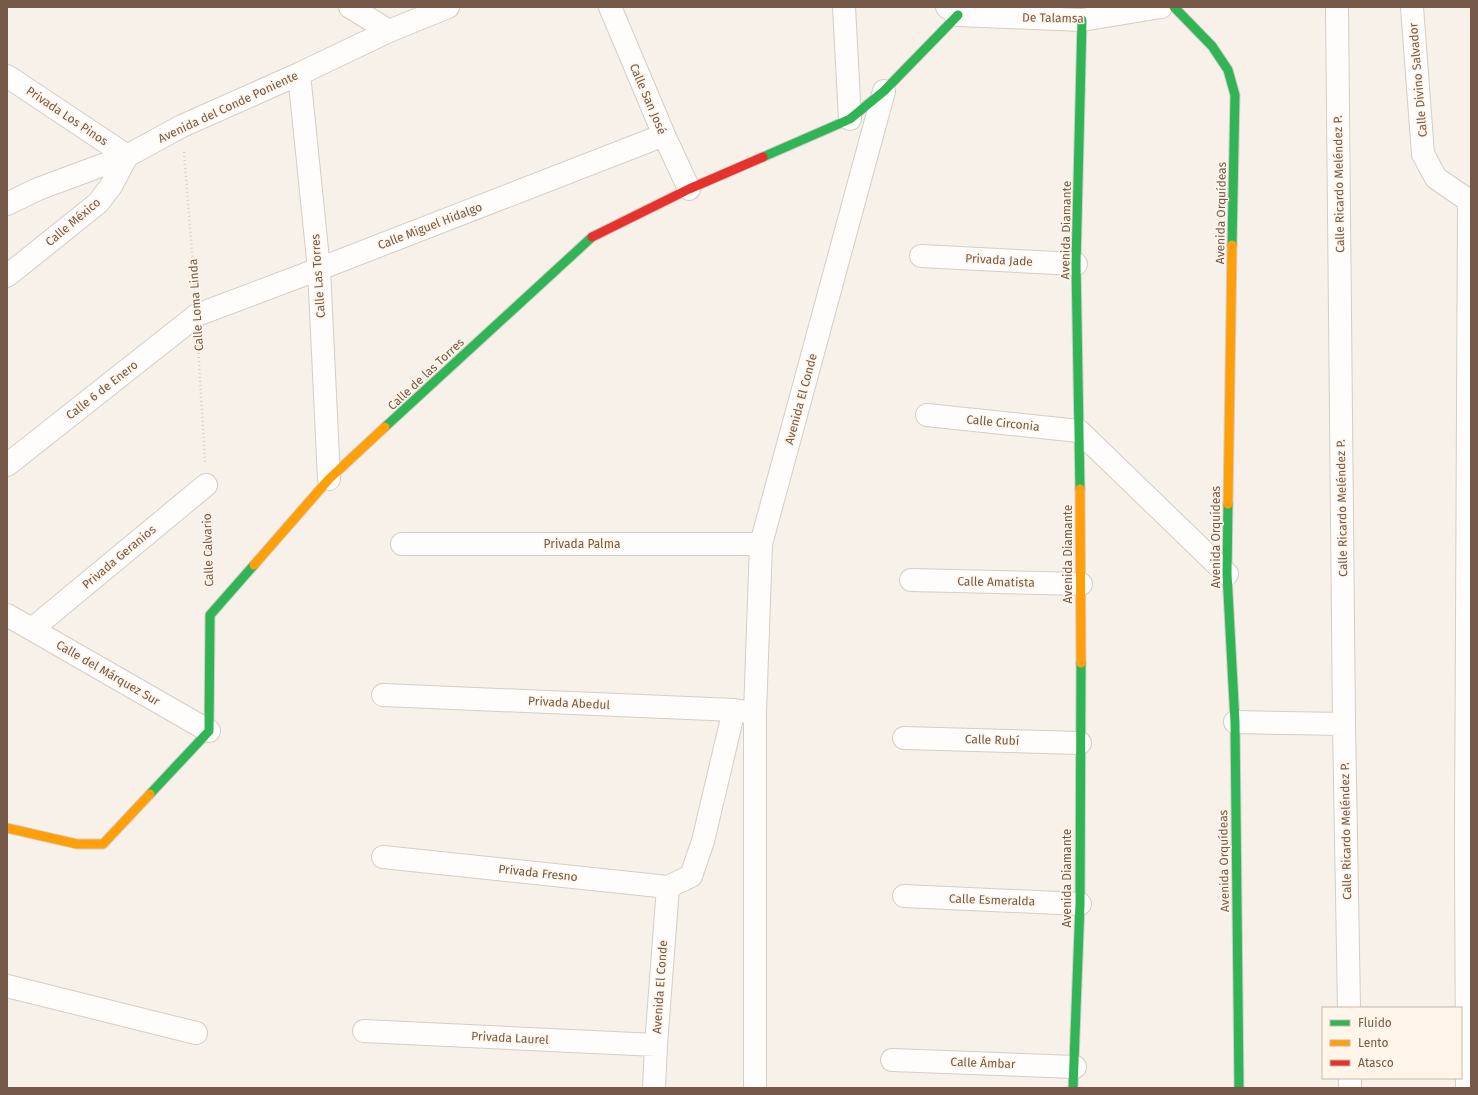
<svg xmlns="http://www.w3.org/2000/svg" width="1478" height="1095" viewBox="0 0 1478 1095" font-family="'Fira Sans',sans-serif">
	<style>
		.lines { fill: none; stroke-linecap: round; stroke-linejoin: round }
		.street-casing { stroke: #d5cdc6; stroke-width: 24 }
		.fast-casing { stroke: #d6cdc6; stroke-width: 11 }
		.slow-casing { stroke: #d6cdc6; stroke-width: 11 }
		.jam-casing { stroke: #d6cdc6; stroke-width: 11 }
		.path { stroke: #d8d0c9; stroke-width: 2.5; stroke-dasharray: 1 3; stroke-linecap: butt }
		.street { stroke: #fefdfc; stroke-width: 22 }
		.fast { stroke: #30b455; stroke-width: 9 }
		.slow { stroke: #ff9f0a; stroke-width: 9 }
		.jam { stroke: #e5322d; stroke-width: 9 }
		.labels { text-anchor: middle; stroke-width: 3; stroke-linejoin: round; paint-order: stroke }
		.street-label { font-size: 12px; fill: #755848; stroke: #fff6e9 }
	</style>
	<rect width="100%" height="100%" fill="#f7f1e9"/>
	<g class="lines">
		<defs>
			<path id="street" d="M350,7L389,31
				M610,7L664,135L689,189
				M844,7L850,119
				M947,7L958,15L1082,20L1161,7
				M1337,7L1344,724L1349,1008
				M1412,7L1423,154L1436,178L1471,202
				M299,74L319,269L329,479
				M7,76L127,156L111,186L98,203L7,276
				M7,204L38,189L127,156L182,126L299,74L389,31L448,7
				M921,256L1076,264
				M927,415L1079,431L1227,574
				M7,465L197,315L319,269L664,135
				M402,544H761
				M911,580L1081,584
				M7,615L209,731
				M32,629L206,485
				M383,695L734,710L747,712
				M1235,722L1344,724
				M904,738L1080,743
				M383,857L668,887L691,876L703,841L734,710
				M904,896L1080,904
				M7,986L196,1033
				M364,1031L656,1045
				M892,1060L1075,1067
				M1350,1078V1088
				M654,1088L656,1045L668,887
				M755,1088V713L761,544L884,91
				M1467,1088L1466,836L1469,201"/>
			<path id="fast" d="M1174,7L1212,46L1228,70L1235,95L1232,245
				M763,157L850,119L884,91L958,15
				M385,427L592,237
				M1080,489L1076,264L1082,20
				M1228,504L1227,574L1235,722L1239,1088
				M150,794L209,731L210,615L254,565
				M1073,1088L1080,904L1081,663"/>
			<path id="slow" d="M1080,489L1081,663
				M1228,504L1232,245
				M254,565L329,479L385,427
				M7,828L77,844H103L150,794"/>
			<path id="jam" d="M592,237L689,189L763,157"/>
		</defs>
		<!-- street casing -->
		<use href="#street" class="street-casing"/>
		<!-- fast casing -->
		<use href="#fast" class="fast-casing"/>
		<!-- slow casing -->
		<use href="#slow" class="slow-casing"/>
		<!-- jam casing -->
		<use href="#jam" class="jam-casing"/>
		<!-- path -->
		<path class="path" d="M184,152L195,290
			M198,345L205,462
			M207,515L209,578"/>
		<!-- street -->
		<use href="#street" class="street"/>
		<!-- fast -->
		<use href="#fast" class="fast"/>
		<!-- slow -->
		<use href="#slow" class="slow"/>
		<!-- jam -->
		<use href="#jam" class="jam"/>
	</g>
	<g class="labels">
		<!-- street labels -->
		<g class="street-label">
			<text transform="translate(1053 18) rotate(1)" y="4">De Talamsa</text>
			<text transform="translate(1418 80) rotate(-95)" y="4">Calle Divino Salvador</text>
			<text transform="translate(648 99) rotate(67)" y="4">Calle San José</text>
			<text transform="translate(228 107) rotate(-25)" y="4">Avenida del Conde Poniente</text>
			<text transform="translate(67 116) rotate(34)" y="4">Privada Los Pinos</text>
			<text transform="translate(1339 184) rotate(-91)" y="4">Calle Ricardo Meléndez P.</text>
			<text transform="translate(1221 213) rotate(-89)" y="4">Avenida Orquídeas</text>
			<text transform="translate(73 222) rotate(-40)" y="4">Calle México</text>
			<text transform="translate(430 226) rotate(-21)" y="4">Calle Miguel Hidalgo</text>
			<text transform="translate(1066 230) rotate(-89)" y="4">Avenida Diamante</text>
			<text transform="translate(999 260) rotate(3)" y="4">Privada Jade</text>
			<text transform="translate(318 276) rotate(-94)" y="4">Calle Las Torres</text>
			<text transform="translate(196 305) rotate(-94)" y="4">Calle Loma Linda</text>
			<text transform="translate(426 374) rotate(-43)" y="4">Calle de las Torres</text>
			<text transform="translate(102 390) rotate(-38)" y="4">Calle 6 de Enero</text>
			<text transform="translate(801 399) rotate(-75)" y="4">Avenida El Conde</text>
			<text transform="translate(1003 423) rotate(6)" y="4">Calle Circonia</text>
			<text transform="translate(1342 508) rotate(-91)" y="4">Calle Ricardo Meléndez P.</text>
			<text transform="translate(1216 537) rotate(-90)" y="4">Avenida Orquídeas</text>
			<text x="582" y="548">Privada Palma</text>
			<text transform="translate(208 550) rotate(-92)" y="4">Calle Calvario</text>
			<text transform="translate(1068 554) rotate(-90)" y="4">Avenida Diamante</text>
			<text transform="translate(119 557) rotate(-40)" y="4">Privada Geranios</text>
			<text transform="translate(996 582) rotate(1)" y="4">Calle Amatista</text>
			<text transform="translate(108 673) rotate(30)" y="4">Calle del Márquez Sur</text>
			<text transform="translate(569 703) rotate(3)" y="4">Privada Abedul</text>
			<text transform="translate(992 740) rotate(2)" y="4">Calle Rubí</text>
			<text transform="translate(1346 831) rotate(-91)" y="4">Calle Ricardo Meléndez P.</text>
			<text transform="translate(1224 861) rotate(-91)" y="4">Avenida Orquídeas</text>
			<text transform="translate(538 873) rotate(6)" y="4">Privada Fresno</text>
			<text transform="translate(1067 878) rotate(-90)" y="4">Avenida Diamante</text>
			<text transform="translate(992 900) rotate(2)" y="4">Calle Esmeralda</text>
			<text transform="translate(660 987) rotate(-86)" y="4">Avenida El Conde</text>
			<text transform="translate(510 1038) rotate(3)" y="4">Privada Laurel</text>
			<text transform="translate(983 1063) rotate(2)" y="4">Calle Ámbar</text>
		</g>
	</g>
	<!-- border -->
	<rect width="1478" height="1095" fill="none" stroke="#755848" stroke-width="16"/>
	<!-- legend -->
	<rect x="1322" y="1007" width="140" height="72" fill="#fff6e9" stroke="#c8b7a9"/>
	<rect x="1330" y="1020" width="20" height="6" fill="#30b455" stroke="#c8b7a9"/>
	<text x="1358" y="1027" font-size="12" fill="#755848">Fluido</text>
	<rect x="1330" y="1040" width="20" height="6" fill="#ff9f0a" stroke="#c8b7a9"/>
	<text x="1358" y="1047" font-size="12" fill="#755848">Lento</text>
	<rect x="1330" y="1060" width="20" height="6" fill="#e5322d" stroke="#c8b7a9"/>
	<text x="1358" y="1067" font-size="12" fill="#755848">Atasco</text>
</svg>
